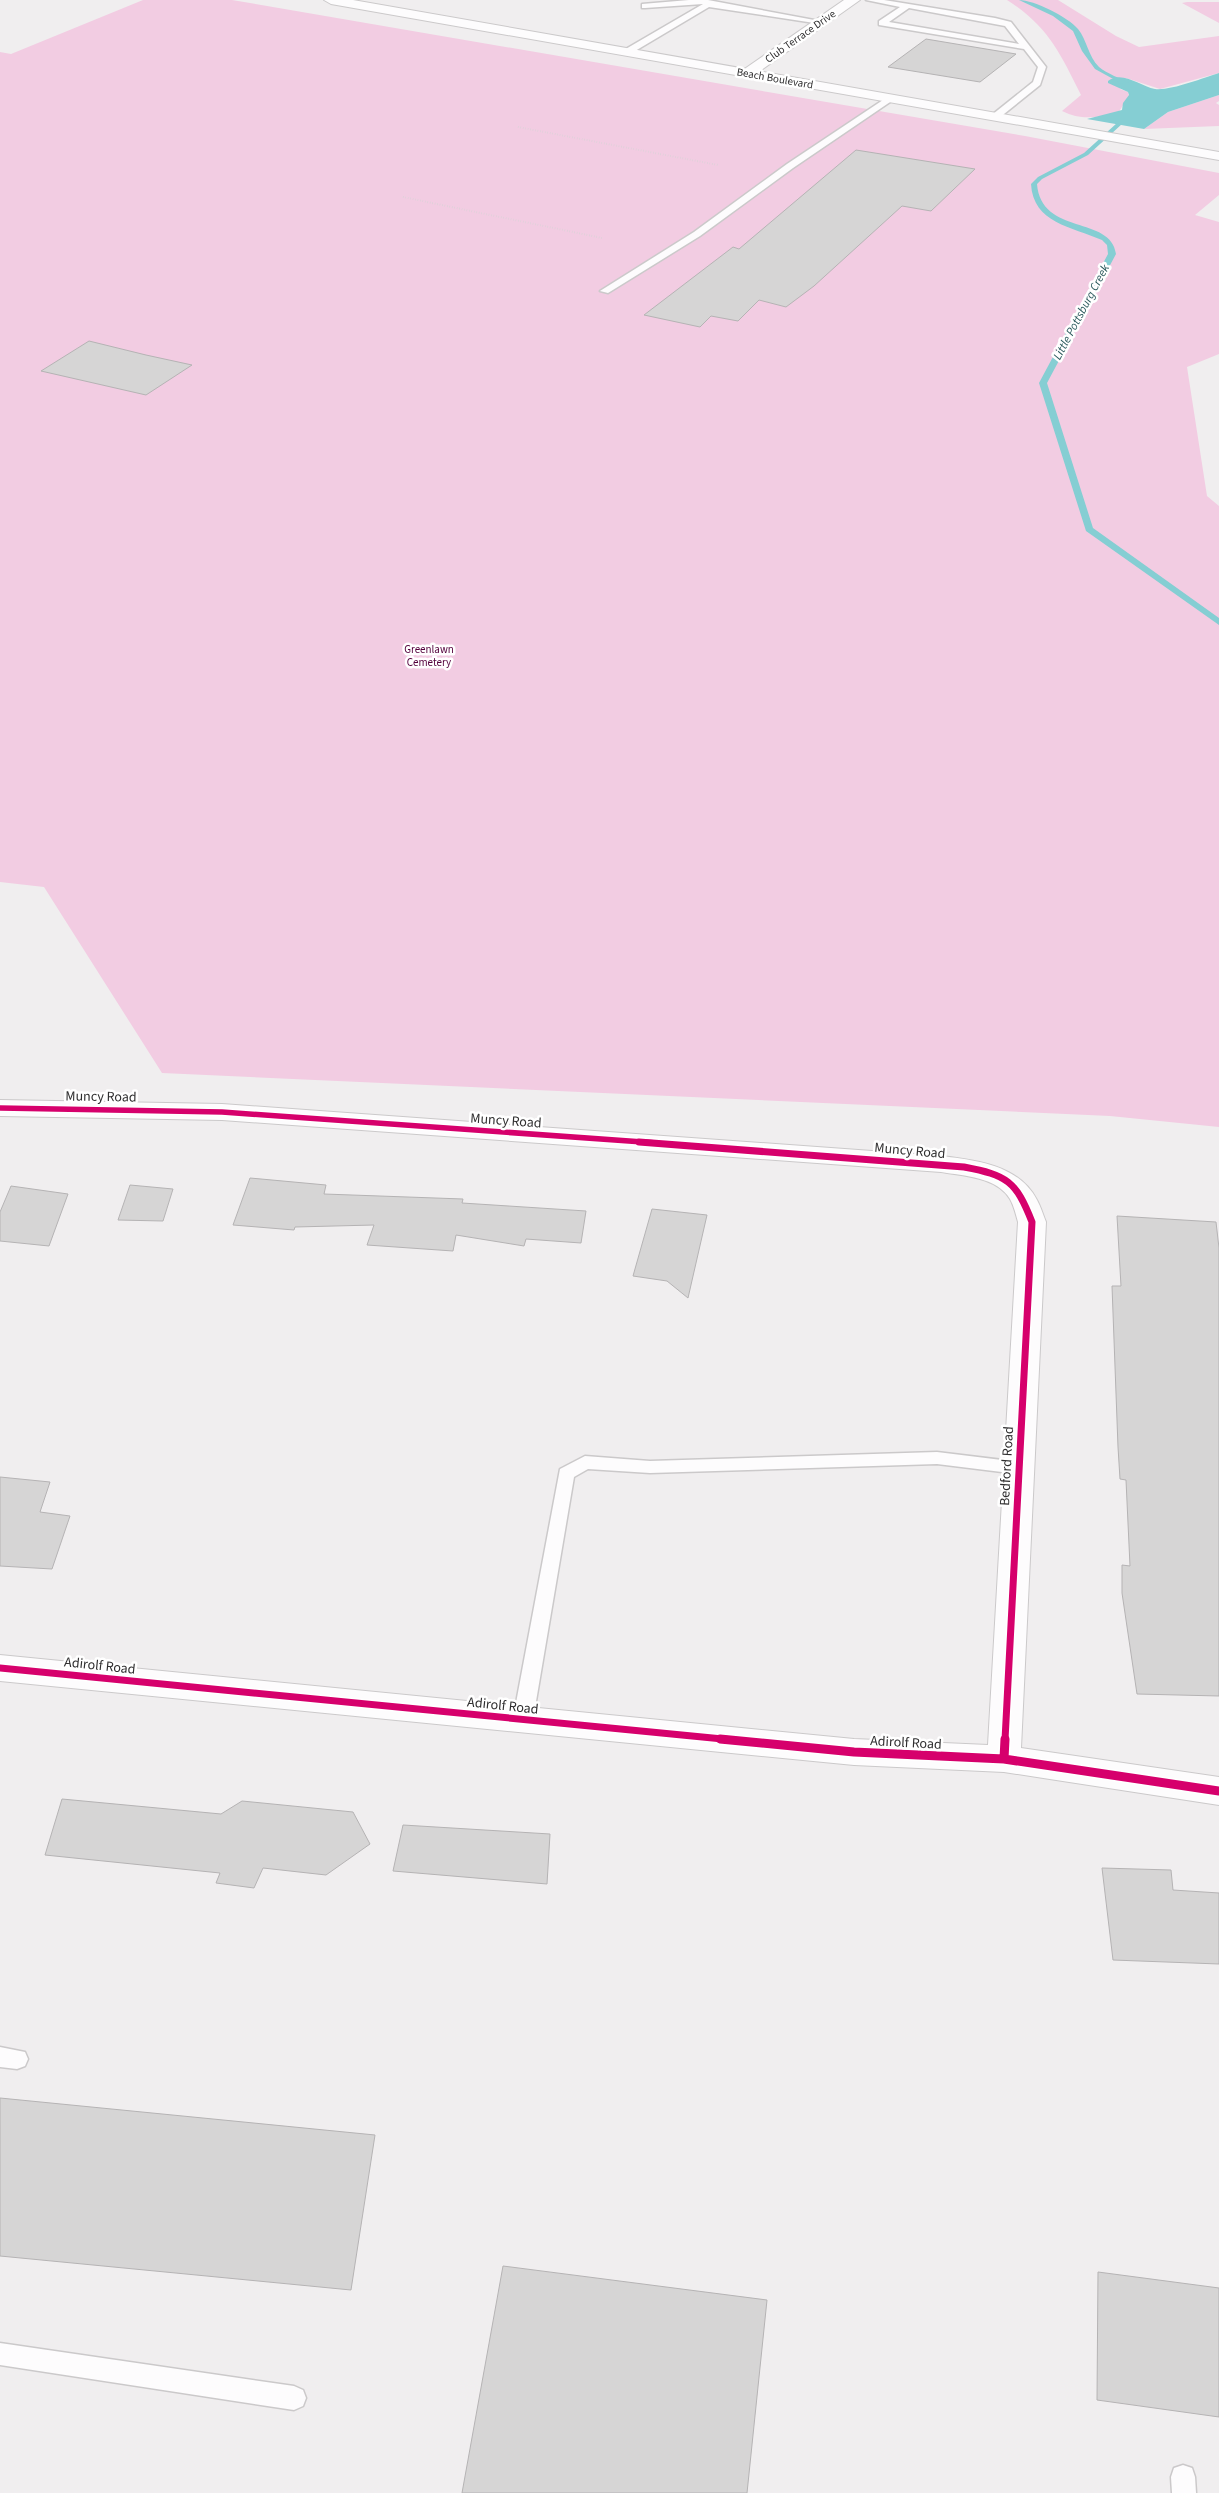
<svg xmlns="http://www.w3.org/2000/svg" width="1219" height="2493" viewBox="0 0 1219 2493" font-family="'Source Sans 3',sans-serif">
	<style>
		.green { fill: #f2cce2 }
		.water { fill: #85ced3 }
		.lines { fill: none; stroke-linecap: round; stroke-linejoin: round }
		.stream { fill: #85ced3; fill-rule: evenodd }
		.building { fill: #d6d5d5; stroke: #b5b3b4 }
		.lane-casing { stroke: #cbc9ca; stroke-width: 3 }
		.street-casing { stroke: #cbc9ca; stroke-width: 2 }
		.highway-casing { stroke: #cbc9ca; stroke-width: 2 }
		.path { stroke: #d5d4d5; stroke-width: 2; stroke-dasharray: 0.5 2; stroke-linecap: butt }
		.lane { fill: #fdfcfd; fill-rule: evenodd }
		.street { fill: #fdfcfd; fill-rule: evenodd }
		.highway { fill: #fdfcfd; fill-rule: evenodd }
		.cycleway-far2-casing { stroke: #fff; stroke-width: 8 }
		.cycleway-far1-casing { stroke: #fff; stroke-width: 10 }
		.cycleway-casing { stroke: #fff; stroke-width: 12 }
		.cycleway-far2 { stroke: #d6006c; stroke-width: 5.5 }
		.cycleway-far1 { stroke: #d6006c; stroke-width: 7 }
		.cycleway { stroke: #d6006c; stroke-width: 9 }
		.labels { text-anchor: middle; stroke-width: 5; stroke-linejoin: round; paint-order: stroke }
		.far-street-label { font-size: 11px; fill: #2f2e2f; stroke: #fff }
		.far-park-label { font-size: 11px; fill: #53003c; stroke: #fff }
		.far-water-label { font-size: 12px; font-style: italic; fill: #2c5a5d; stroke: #fff }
		.street-label { font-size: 14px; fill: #2f2e2f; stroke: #fff }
	</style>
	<rect width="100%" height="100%" fill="#f0eeef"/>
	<!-- green -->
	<path class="green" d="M143,0H232L1025,136L1219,173V195L1195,215L1219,222V354L1187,367L1207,496L1219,506V1127L1110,1116L162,1073L44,887L0,882V52L11,54Z
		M1007,0H1058L1116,36L1139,47L1219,36V73L1160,89L1126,78L1120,89L1128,92L1129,96L1118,113C1098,117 1082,121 1062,111L1081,95C1060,53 1048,26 1007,0Z
		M1187,2H1219V23L1182,3Z
		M1219,95V101L1216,103L1219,105V126L1144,129L1168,112Z"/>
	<!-- water -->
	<path class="water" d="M1219,73V95L1168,112L1144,129L1087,119L1122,110L1123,103L1129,95L1128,92L1108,83V81C1122,70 1140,86 1155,89C1170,91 1203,78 1219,73Z"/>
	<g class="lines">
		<!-- stream -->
		<path class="stream" d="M1019,0C1034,0 1068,17 1078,29C1087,40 1088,56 1099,67C1107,74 1121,78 1130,84V86H1126L1095,69L1082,51L1073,31L1053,16Z
			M1117,123L1122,124L1088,155L1042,179L1037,184C1041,236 1111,215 1116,254L1047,383L1093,528L1219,618V625L1086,531L1039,383L1108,254L1107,245L1102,240C1072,227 1033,223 1031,184L1038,177L1084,153Z"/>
	</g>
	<!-- building -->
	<path class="building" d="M926,39L1016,54L980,82L888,67Z
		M856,150L975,169L931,211L902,206L814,286L786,307L759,300L738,321L711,316L700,327L644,315L733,247L739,249Z
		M89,341L146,355L192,365L146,395L41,371Z
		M250,1178L326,1185L324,1194L463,1199L462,1203L586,1211L581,1243L526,1239L524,1246L456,1235L453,1251L367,1245L374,1225L295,1227L294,1230L233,1225Z
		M130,1185L173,1189L163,1221L118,1220Z
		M11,1186L68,1194L49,1246L0,1241V1212Z
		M652,1209L707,1215L688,1298L667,1281L633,1276Z
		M1117,1216L1216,1222L1219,1248V1696L1137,1694L1122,1593V1565L1130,1566L1126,1480L1120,1479L1118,1447L1112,1286H1121Z
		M0,1477L50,1482L40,1512L70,1516L52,1569L0,1566Z
		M62,1799L221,1814L242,1801L353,1812L370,1844L326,1875L263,1868L254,1888L216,1883L220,1873L45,1855Z
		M403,1825L550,1834L547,1884L393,1871Z
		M1102,1868L1171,1870L1173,1890L1219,1893V1964L1113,1960Z
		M0,2098L375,2135L351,2290L0,2256Z
		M503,2266L767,2300L747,2493H462Z
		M1098,2272L1219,2288V2417L1097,2400Z"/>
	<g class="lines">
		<defs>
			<path id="lane" d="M689,0H708L825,22L821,24L709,7L630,54H624V50L703,4L645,8H642V4Z
				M866,0H884L995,18L1011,22L1046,67L1040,85L999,118H993V114L1033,82L1038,67L1024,49L879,25V21L900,7ZM909,8L1005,26L1019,44L889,22Z
				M889,96L896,98L793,168L700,236L608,293L600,291L694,232L787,164Z
				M937,1452L1019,1462L1025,1463L1028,1468L1025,1473L1019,1474L937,1464L650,1473L588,1469L574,1477L533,1719L530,1724L523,1727L516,1724L513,1719L560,1469L585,1456L650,1461Z
				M0,2047L25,2052L28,2059L25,2066L17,2069L0,2067Z
				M0,2343L294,2386L303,2390L306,2398L303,2406L294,2410L0,2365Z
				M1183,2465L1192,2468L1195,2477L1196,2493H1172L1171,2477L1174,2468Z"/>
			<path id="street" d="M844,0H860L753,76H743L741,73L743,70Z
				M0,1100L222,1104L941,1156C976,1160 1019,1165 1037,1200C1041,1207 1043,1215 1046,1222L1021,1748L1219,1777V1805L1004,1772L854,1765L0,1681V1655L854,1739L988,1745L1018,1222C1016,1215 1014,1206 1010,1199C997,1177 964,1176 941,1172L222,1120L0,1116Z"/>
			<path id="highway" d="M324,0H353L1219,152V160L331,4Z"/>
		</defs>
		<!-- lane casing -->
		<use href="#lane" class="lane-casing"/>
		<!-- street casing -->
		<use href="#street" class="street-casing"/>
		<!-- highway casing -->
		<use href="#highway" class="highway-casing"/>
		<!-- path -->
		<path class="path" d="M518,127L718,165
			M403,197L602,238"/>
		<!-- lane -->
		<use href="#lane" class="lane"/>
		<!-- street -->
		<use href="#street" class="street"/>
		<!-- highway -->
		<use href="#highway" class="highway"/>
		<defs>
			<path id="cycleway-far2" d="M0,1108L222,1112L657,1143"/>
			<path id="cycleway-far1" d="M639,1142L964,1167C1007,1175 1016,1181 1032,1222L1005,1740
				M0,1668L733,1740"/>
			<path id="cycleway" d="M720,1739L854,1752L1004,1759L1219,1791
				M1004,1759L1005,1739"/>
		</defs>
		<!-- cycleway-far2 casing -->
		<use href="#cycleway-far2" class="cycleway-far2-casing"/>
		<!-- cycleway-far1 casing -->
		<use href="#cycleway-far1" class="cycleway-far1-casing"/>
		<!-- cycleway casing -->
		<use href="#cycleway" class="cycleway-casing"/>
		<!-- cycleway-far2 -->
		<use href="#cycleway-far2" class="cycleway-far2"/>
		<!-- cycleway-far1 -->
		<use href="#cycleway-far1" class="cycleway-far1"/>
		<!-- cycleway -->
		<use href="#cycleway" class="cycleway"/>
	</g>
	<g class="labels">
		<!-- far-street labels -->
		<g class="far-street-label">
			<text transform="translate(800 36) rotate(-35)" y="4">Club Terrace Drive</text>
			<text transform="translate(775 78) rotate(10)" y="4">Beach Boulevard</text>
		</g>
		<!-- far-park labels -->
		<g class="far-park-label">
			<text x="429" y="653">Greenlawn<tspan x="429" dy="13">Cemetery</tspan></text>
		</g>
		<!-- far-water labels -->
		<g class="far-water-label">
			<text transform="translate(1081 312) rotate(-62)" y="4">Little Pottsburg Creek</text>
		</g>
		<!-- street labels -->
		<g class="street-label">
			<text transform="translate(101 1096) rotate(1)" y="5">Muncy Road</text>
			<text transform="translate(506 1120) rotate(4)" y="5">Muncy Road</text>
			<text transform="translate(910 1150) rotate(5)" y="5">Muncy Road</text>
			<text transform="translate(1006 1466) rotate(-87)" y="5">Bedford Road</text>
			<text transform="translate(100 1665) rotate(6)" y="5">Adirolf Road</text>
			<text transform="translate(503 1705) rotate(6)" y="5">Adirolf Road</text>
			<text transform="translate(906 1742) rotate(3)" y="5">Adirolf Road</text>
		</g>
	</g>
</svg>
